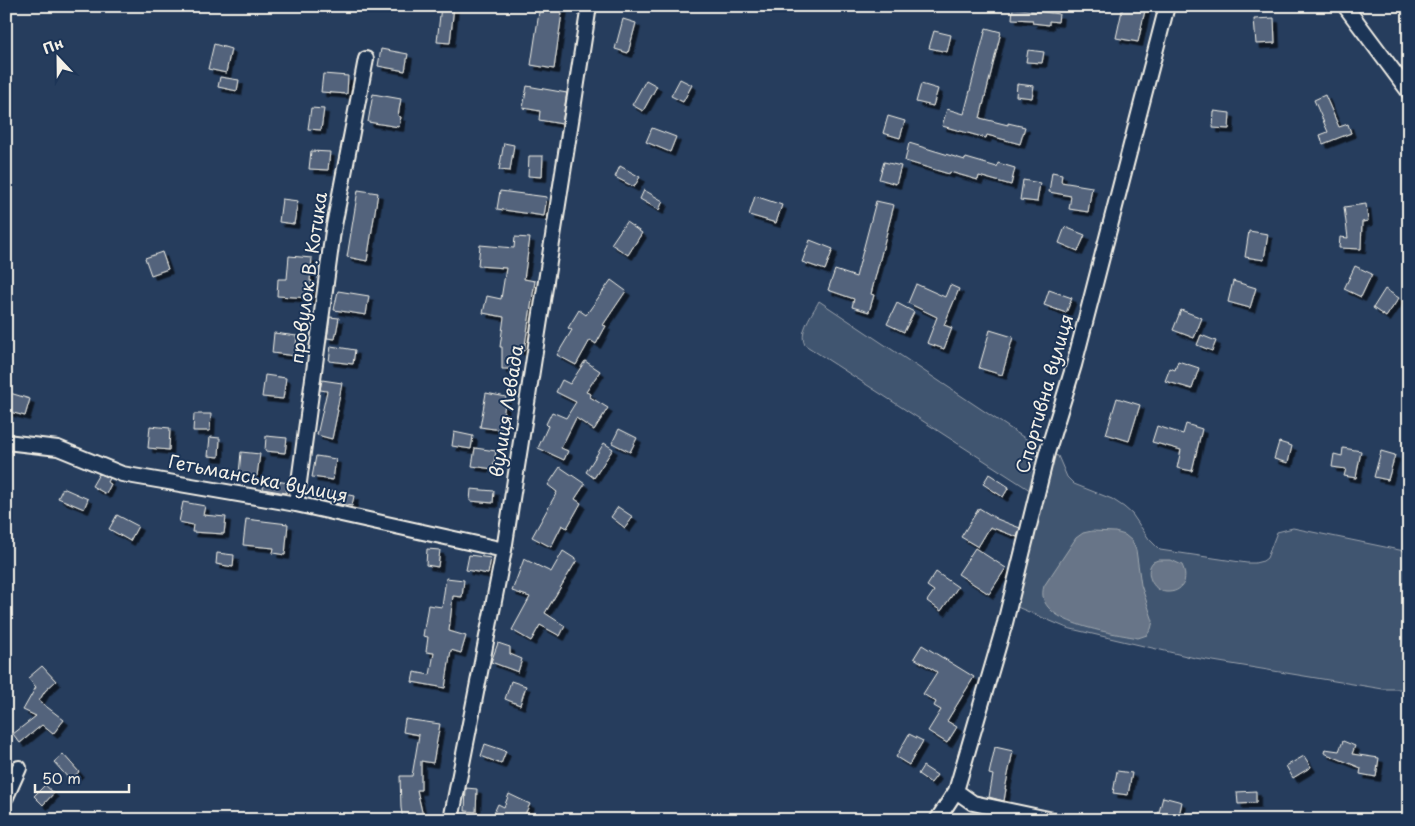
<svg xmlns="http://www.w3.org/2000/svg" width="1415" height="826" viewBox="0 0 1415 826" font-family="'Playpen Sans',sans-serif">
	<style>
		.green { fill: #40546f; stroke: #9aa2ac }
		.water { fill: #677588; stroke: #9fa7ae }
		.building { fill: #52647b; stroke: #f4f1e8; filter: url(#shadow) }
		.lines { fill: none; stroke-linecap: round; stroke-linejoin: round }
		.street-casing { stroke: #f4f1e8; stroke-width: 18 }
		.street { stroke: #1d3557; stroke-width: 14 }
		.labels { text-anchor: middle; stroke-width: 4; stroke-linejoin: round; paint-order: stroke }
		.street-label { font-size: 18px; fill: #f4f1e8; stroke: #1d3557 }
	</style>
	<defs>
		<filter id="shadow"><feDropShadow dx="4.5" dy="4.5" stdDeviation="0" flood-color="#0009"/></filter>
	</defs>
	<rect width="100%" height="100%" fill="#263d5d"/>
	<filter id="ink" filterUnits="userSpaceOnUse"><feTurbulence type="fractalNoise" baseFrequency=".02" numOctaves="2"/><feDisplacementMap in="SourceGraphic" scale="10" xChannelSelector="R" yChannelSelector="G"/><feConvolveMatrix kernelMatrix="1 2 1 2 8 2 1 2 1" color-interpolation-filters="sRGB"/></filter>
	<g filter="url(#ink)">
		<!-- green -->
		<path class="green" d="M819,301L1047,453L1058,456L1067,477L1074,484L1112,499L1124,507L1132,514L1149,539L1160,550L1247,563H1255L1263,561L1267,558L1277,532L1293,528L1409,552V685L1402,689H1383L1195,658L1067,628L1010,604L1036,494L805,345C798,331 813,313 819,301Z"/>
		<!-- water -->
		<path class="water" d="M1092,531L1115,532L1125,535L1132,541L1136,550L1141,585L1153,621L1151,629L1147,635L1138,638C1114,633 1032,624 1044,586L1076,538L1083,533Z
			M1158,560H1171L1182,565C1189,579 1183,593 1166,592C1152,591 1144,571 1153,562Z"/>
		<!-- building -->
		<path class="building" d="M441,6H454L450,43L437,42Z
			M540,6H563L554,69L531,65Z
			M1123,6H1146L1138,42L1116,38Z
			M1013,8L1059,14L1058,22L1049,21V25L1032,23L1033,20L1012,19Z
			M1274,18L1275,43L1256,44L1254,19Z
			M623,19L636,23L628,53L615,49Z
			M986,28L1001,32L980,118L1008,125V123L1025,127L1020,144L987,135L986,138L942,126L947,109L964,114Z
			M934,31L951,35L947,52L929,48Z
			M214,44L231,49L226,73L208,69Z
			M381,49L408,54L405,71L378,66Z
			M1028,50L1044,52L1042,63L1026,62Z
			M323,74L348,76L347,94L321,92Z
			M220,77L239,80L237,91L218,87Z
			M680,79L692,85L683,102L671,96Z
			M646,80L657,86L643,111L632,105Z
			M921,84L938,89L933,106L916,102Z
			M1017,84L1034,86L1032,98L1016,96Z
			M527,86L567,93L562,124L539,120L540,111L523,108Z
			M373,94L401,99L398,116L401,117L399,127L368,122Z
			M1325,95L1339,127L1348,124L1351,133L1323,144L1320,135L1328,132L1314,100Z
			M311,108L324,109L321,130L308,129Z
			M1214,111L1230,113L1229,129L1213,128Z
			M888,116L905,121L900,138L883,133Z
			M652,128L676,137L670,152L646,142Z
			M504,143L514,145L510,171L499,170Z
			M909,143L965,160L966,158L997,167L998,163L1015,168L1011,185L979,176L978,180L950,172L949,174L905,161Z
			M311,151L330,152L328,170L309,169Z
			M529,156H543L542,177L528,176Z
			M884,162L901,166L896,184L879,179Z
			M620,166L640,177L634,187L615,177Z
			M1052,172L1062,174L1061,182L1092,187L1088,212L1069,209L1071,196L1049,192Z
			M1023,180L1040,183L1037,202L1020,200Z
			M358,190L378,193L367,261L347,257Z
			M644,190L663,201L659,210L640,199Z
			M500,191L547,197L544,216L497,209Z
			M755,196L782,205L776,223L749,215Z
			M282,199L298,201L294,224L279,222Z
			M876,201L894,205L871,294L874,295L869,312L852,307L854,299L828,290L835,270L856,277Z
			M1366,204L1368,221L1362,222L1361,249L1339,248L1340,237L1348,238L1344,207Z
			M626,222L642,233L628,255L611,244Z
			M1065,227L1085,235L1078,251L1059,243Z
			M1249,231L1268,234L1264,260L1245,257Z
			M515,237L530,238L524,279L535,281L524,351L514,349V369H502V347H500L504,317L483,313L487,296L501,299L506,268L478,266L480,245L514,248Z
			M810,240L833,249L825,270L802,262Z
			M162,252L168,269L151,275L145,258Z
			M289,256L312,258L310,281H312L311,298L277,296L278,279H287Z
			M1355,266L1372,274L1361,297L1344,289Z
			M611,280L626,291L603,325L606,326L596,344L590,340L576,365L557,355L572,330L568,328L579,310L586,315Z
			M1233,281L1256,288L1250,308L1228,302Z
			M916,284L945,297L950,285L959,289L944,325L952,328L944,349L927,343L937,317L908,303Z
			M1385,289L1399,298L1386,317L1373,308Z
			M1049,290L1072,298L1066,313L1044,305Z
			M338,291L369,296L366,315L334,310Z
			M897,303L914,312L904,332L887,324Z
			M1181,310L1202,318L1194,338L1173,330Z
			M330,317L339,318L335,339L327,338Z
			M990,330L1013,337L1002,375L979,368Z
			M274,333L297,336L295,356L272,353Z
			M1201,335L1216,341L1212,351L1197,345Z
			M331,346L355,350L353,364L329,361Z
			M585,361L600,371L586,392L591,394L590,397L608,408L594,430L576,418L561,448L568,451L564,460L538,448L548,426L546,424L552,412L566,418L576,402L556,392L562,380L570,384Z
			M1178,361L1199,368L1192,389L1165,381L1170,368L1175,370Z
			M265,375L286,378L283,399L262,397Z
			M322,380L342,383L337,410H338L332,439L317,435L327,391L320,390Z
			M10,393L30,399L25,416L6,411Z
			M486,393L506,397L501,430L480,427Z
			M1117,398L1140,405L1129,441L1106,434Z
			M194,414H211L210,431H193Z
			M1186,424L1202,429L1192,471L1177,468L1181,450L1152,442L1157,426L1183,434Z
			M150,426L170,428L169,450L148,448Z
			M619,429L637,438L630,452L612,443Z
			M454,432L473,436L471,449L452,446Z
			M266,436L287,438L285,453L265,451Z
			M210,437L220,438L219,457L208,456Z
			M1279,442L1292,446L1288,463L1274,459Z
			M604,443L613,449L594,478L586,472Z
			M475,448L496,451L493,469L472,466Z
			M1343,448L1361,451L1356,478L1344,476L1346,469L1332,467L1334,454L1342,456Z
			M1381,451L1395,455L1388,480L1374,477Z
			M241,452L260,454L257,476L239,474Z
			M316,456L336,459L333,480L312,477Z
			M560,467L585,484L575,499L581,503L567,528L562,525L551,547L532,537L557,492L548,485Z
			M99,474L109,478L107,482L111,484L106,494L92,486Z
			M989,474L1009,487L1003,497L983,484Z
			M265,479L288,483L286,493L263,489Z
			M63,488L88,499L84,509L58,498Z
			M471,489L494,491L493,503L470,501Z
			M324,490L354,496L352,506L322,501Z
			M183,502L205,506L203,515L226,517L224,534L192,532L193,525L179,522Z
			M618,507L633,517L625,528L611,517Z
			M979,508L997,519L1020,528L1017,537L990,527L978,547L961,537Z
			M117,515L138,526L130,541L109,529Z
			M246,519L288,524L285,555L273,553L274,548L243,545Z
			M975,548L1006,568L989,594L958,574Z
			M427,549L440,550L438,567L426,565Z
			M563,551L577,560L545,613L565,626L560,636L540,625L531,641L512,630L530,597L512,591L524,559L551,572Z
			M217,553L234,555L233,567L216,564Z
			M469,555L491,558L488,574L466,570Z
			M936,572L958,587L941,611L927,601L934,591L927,586Z
			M446,578L464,580L462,597L453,596L449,631L466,636L461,653L451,650L445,688L412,682L414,672L430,675L434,653L426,652L428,637L423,636L428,605L442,607Z
			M498,643L510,647V654L522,659L518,672L491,662Z
			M922,645L974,677L947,721L957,727L947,743L928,731L941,710L934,706L936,702L923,694L937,672L914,658Z
			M42,666L56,681L45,691L39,701L64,720L53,734L42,725L20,743L13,734L36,716L23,710L36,687L28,678Z
			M511,681L526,686L520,705L505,699Z
			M405,719L440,724L433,763L421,761V790H417L423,816L415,818L416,820H403L401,808L400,776H412L419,735L403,732Z
			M909,734L923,741L909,765L896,757Z
			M1343,741L1355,746L1352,754L1379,758L1376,777L1360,774L1361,768L1324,753L1325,749L1339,751Z
			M485,744L506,751L501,764L481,756Z
			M995,747L1013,751L1005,789H1006L1004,801L989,797L993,775L989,774Z
			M63,754L79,772L70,780L54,762Z
			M1304,756L1311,767L1293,778L1286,766Z
			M923,766L937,775L931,783L918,774Z
			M1117,771L1132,773L1128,795L1113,793Z
			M45,785L54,793L43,805L34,796Z
			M466,788L477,789L476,812L465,811Z
			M1256,791V803L1238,804L1237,792Z
			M509,794L530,804L522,820H498L492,817L498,804L504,807Z
			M1163,797L1182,802L1178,820H1157Z"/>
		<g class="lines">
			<defs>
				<path id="street" d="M1345,6L1409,92
					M6,442L58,448L122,474L296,504L504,550
					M296,504L333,231L366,59
					M956,791L973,803L1053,820
					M6,797L19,768
					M451,820L504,550L589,6
					M937,820L956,791L1005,623L1047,453L1074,365L1167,6"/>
			</defs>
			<!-- street casing -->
			<use href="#street" class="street-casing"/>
			<!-- street -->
			<use href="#street" class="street"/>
		</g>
	</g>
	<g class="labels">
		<!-- street labels -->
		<g class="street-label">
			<text transform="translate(309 278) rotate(-82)" y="6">провулок В. Котика</text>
			<text transform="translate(1045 394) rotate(-74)" y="6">Спортивна вулиця</text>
			<text transform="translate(507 411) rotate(-81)" y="6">вулиця Левада</text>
			<text transform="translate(258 479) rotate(11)" y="6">Гетьманська вулиця</text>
		</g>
	</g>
	<!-- margin -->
	<rect width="1415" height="826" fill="none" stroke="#1d3557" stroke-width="25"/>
	<rect x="12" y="12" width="1390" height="801" fill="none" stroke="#f4f1e8" stroke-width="2" filter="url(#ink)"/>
	<!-- north arrow -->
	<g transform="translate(58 58) rotate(338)" stroke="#1d3557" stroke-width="4" paint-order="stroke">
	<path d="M0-4L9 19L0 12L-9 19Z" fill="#f4f1e8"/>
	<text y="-8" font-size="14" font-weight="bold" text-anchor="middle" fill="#f4f1e8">Пн</text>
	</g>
	<!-- scale -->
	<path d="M35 784v8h94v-8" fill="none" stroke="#f4f1e8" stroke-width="2.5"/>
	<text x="42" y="784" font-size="15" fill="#f4f1e8" stroke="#1d3557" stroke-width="4" paint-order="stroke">50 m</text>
</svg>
